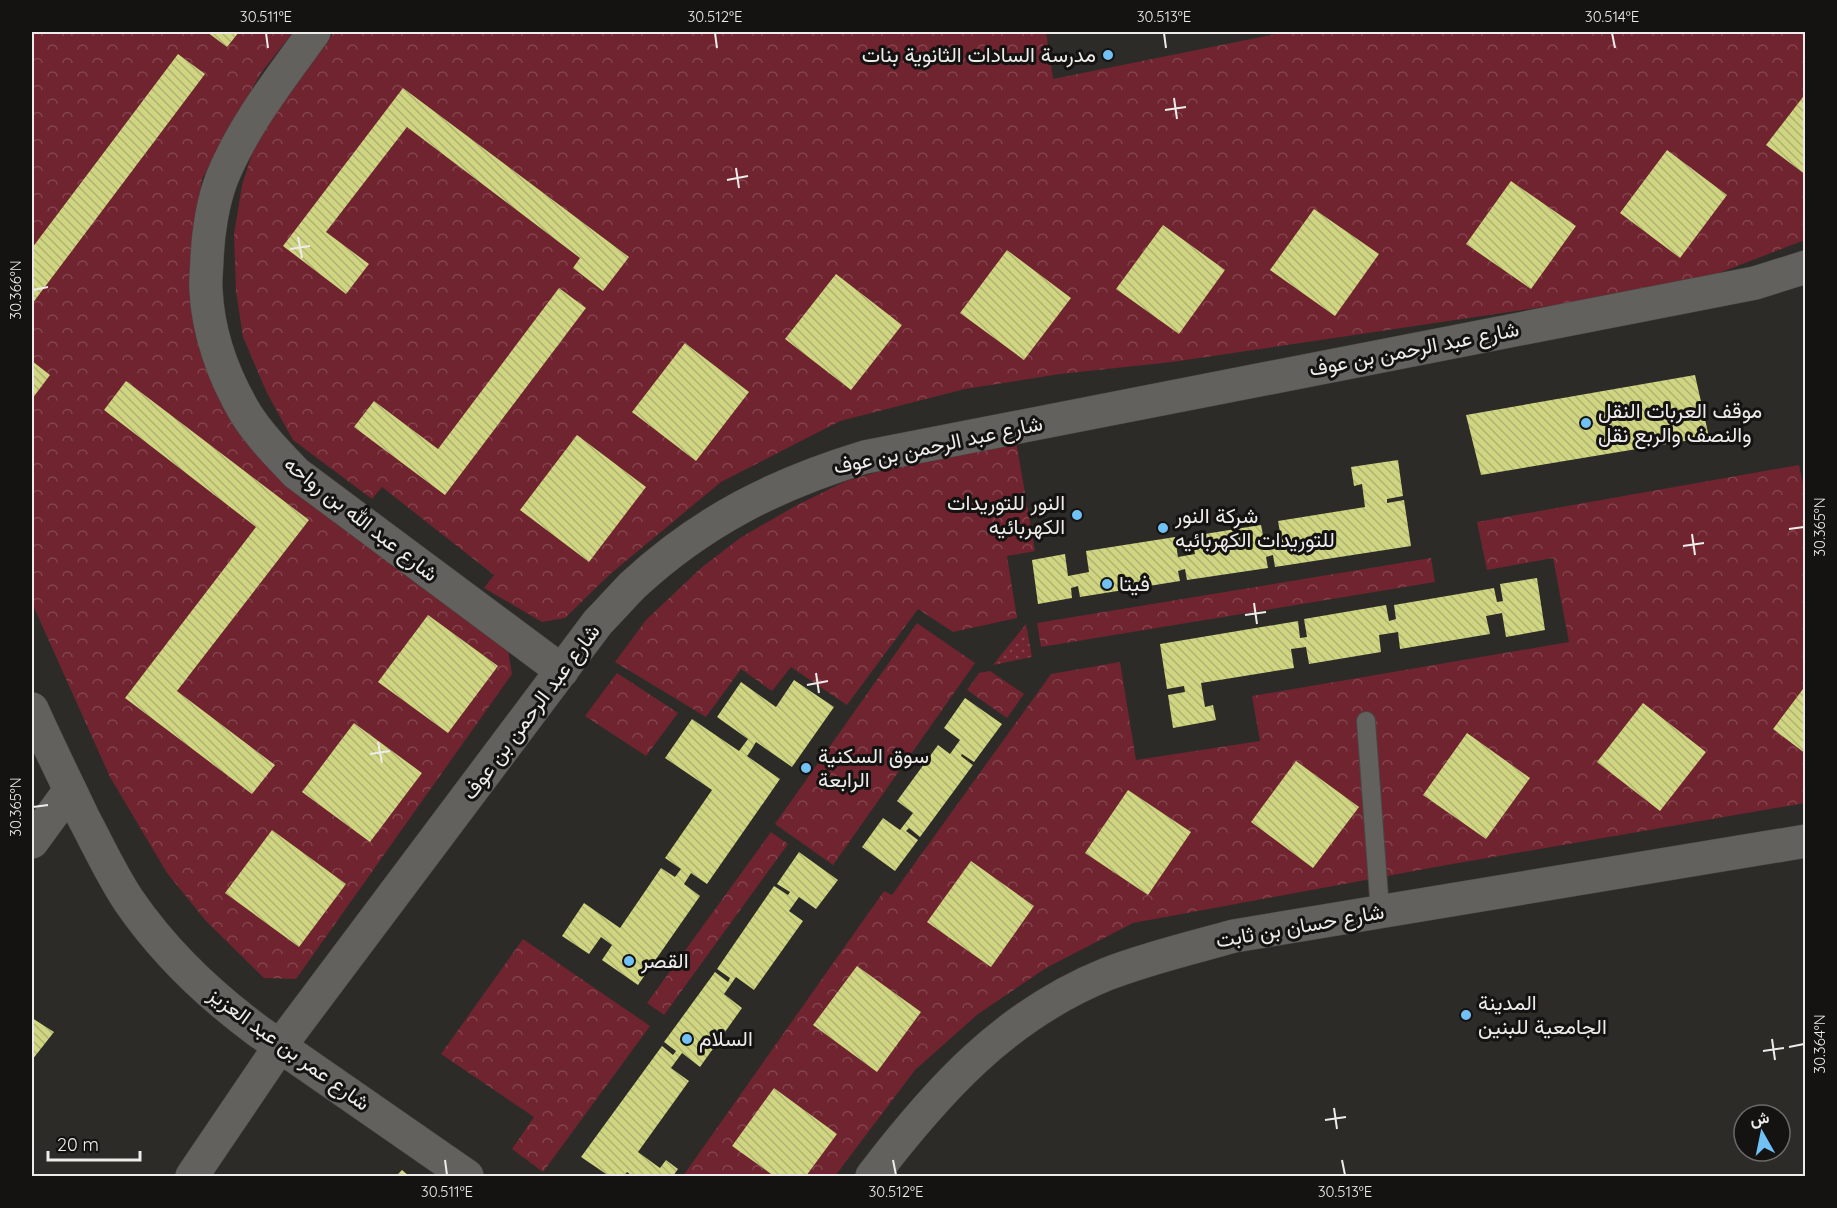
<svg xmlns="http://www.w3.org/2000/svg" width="1837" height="1208" viewBox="0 0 1837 1208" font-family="Quicksand,Vazirmatn,sans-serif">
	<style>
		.grass { fill: url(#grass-dots) }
		.park { fill: url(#park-crowns) }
		.building { fill: url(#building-back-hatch) }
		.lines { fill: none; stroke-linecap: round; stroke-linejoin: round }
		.service-casing { stroke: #494744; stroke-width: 20 }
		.minor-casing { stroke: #494744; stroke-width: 34 }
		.tertiary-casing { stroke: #494744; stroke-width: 34 }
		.service { stroke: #63615d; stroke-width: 18 }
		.minor { stroke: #63615d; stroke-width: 33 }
		.tertiary { stroke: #63615d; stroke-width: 33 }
		.ticks { fill: none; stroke: #eeecea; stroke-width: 2 }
		.poi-dot { fill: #72c1f5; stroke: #141312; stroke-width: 2 }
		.labels { text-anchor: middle; stroke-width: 6; stroke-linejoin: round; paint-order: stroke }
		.poi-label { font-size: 21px; fill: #eeecea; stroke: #141312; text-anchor: start }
		.street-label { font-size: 21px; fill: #eeecea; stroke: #141312 }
		.neatline { fill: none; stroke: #eeecea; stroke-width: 2 }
		.ticks-label { font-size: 15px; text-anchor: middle; fill: #eeecea }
	</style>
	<defs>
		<pattern id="grass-dots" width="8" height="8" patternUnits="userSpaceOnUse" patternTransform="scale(1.5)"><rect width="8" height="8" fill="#6f242f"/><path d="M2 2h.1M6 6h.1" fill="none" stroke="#84444d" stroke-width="1.8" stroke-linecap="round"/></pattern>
		<pattern id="park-crowns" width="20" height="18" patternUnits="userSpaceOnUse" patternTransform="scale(1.5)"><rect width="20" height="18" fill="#6f242f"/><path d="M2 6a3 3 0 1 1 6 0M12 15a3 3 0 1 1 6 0" fill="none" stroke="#84444d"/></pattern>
		<pattern id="building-back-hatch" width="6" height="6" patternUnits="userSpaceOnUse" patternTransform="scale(1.5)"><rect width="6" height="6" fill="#d0d581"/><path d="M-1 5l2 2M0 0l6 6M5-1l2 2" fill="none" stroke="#aeb272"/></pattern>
	</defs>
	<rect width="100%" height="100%" fill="#2d2b27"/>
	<!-- grass -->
	<path class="grass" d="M1026,624L1032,657L993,665Z"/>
	<!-- park -->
	<path class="park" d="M32,32H293L261,73L202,179L191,264L292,490L508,651L512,674L296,979L264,978L206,921L167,873L110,777L32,603Z
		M334,32H1046L1053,79L1286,32H1805V240L1706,278L1610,297L1172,362L1060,374L965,389L840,421L721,482L609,575L565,618L542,622L484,588L494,575L382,487L372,499L293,440L267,393L243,337L236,291L234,235L242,185L257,139Z
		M1016,441L1035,551L1007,556L1017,618L953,632L918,609L847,705L791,667L772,691L741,669L706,717L615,662L646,620L701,568L740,538L797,505L846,481L901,465Z
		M1799,465L1806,498L1805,803L1441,866L1133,923L1046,968L978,1014L915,1070L835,1176H683L884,891L892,895L1051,674L1120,662L1136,760L1260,741L1252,696L1569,642L1553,558L1487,570L1477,522Z
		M1431,558L1435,582L1041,647L1037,623Z
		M917,623L975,663L833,865L775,824Z
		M990,671L1024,694L1007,718L967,690L979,673Z
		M617,673L678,713L646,756L585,716Z
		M771,832L788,844L664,1015L647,1003Z
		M523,939L650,1026L543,1172L512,1149L534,1117L441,1054Z"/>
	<!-- building -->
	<path class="building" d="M207,32H239L227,47Z
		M178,54L205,74L32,304V248Z
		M403,88L629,257L603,291L573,268L580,258L407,127L326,232L369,264L346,294L283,246Z
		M1806,93V175L1766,145Z
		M1667,150L1727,195L1680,258L1620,213Z
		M1511,181L1576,226L1531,289L1466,244Z
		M1314,209L1379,254L1335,316L1270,270Z
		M1163,225L1225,270L1179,334L1116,289Z
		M1007,250L1071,298L1024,360L960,313Z
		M836,274L902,325L851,390L785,339Z
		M559,288L586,308L445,495L354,427L374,401L438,449Z
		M685,343L749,392L696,461L632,412Z
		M32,361L50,375L32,399Z
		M1695,375L1709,437L1481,475L1466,415Z
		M126,381L309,520L177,691L275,765L252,794L125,698L256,527L104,410Z
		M577,435L646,487L589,562L520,510Z
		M1398,460L1403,496L1387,499V503L1404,500L1411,546L1275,567L1273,555L1266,557L1268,568L1187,580L1185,569L1178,571L1180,581L1080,597L1078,586L1071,588L1072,598L1038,604L1032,560L1065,554L1068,576L1089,572L1086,551L1175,537L1178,557L1195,554L1192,536L1261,525L1265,545L1282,543L1278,521L1365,507L1362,484L1354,486L1351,467Z
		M1537,578L1545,630L1506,637L1502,613L1486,616L1490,634L1400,649L1398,632L1379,635L1381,652L1309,664L1306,647L1291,649L1294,668L1201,683L1205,707L1213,705L1216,720L1173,728L1168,695L1185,692L1184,686L1167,689L1160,644L1298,621L1300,638L1307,637L1304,619L1386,605L1389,621L1396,619L1394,605L1494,588L1497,602L1503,601L1500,584Z
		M428,615L498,666L448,733L378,682Z
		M794,680L834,707L792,767L756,742L750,752L747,756L780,779L707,884L691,873L684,884L700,896L638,985L602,960L612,945L601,937L589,954L562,936L584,903L620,928L661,868L675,877L681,869L665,858L712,790L665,758L692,719L739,751L748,739L717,717L741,682L776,707Z
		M1806,685V754L1773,729Z
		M965,698L1002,724L974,762L962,754L961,756L973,765L920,837L909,828L906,831L918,840L895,871L862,847L883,818L900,830L913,813L897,801L938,745L950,754L960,740L944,728Z
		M1643,703L1706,752L1660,811L1597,762Z
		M354,723L422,773L370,842L302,792Z
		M1467,733L1530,778L1486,839L1423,795Z
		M1296,761L1359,807L1313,868L1251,822Z
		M1128,790L1191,832L1148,895L1085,853Z
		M272,830L346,884L299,947L225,893Z
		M799,852L838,880L816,909L799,897L789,911L803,921L754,990L736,977L724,994L742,1008L700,1067L682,1053L671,1068L689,1081L638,1152L660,1168L666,1160L678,1169L673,1176H630L631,1175L627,1172L624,1176H609L581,1157L662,1046L673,1055L676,1051L664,1042L715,972L728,982L730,978L717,969L774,886L788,895L790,892L777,884Z
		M971,861L1034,906L991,967L927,922Z
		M857,966L921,1012L877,1072L813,1025Z
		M32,1018L54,1032L32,1060Z
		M774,1088L837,1134L806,1176H774L732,1146Z
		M402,1170L409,1176H396Z"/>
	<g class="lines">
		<defs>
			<path id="service" d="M1366,721L1380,911"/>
			<path id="minor" d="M314,32C281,78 244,124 222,178C213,201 208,233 207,258C207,268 205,279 206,290C208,333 224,377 246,414C260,436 278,454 296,473L562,671
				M32,842L70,790
				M192,1176L280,1046L598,622C610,610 621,597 633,585C702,521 776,484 865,457L1755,283L1806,267
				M872,1176C937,1091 1005,1015 1107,974C1148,958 1191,948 1234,936L1806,841"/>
			<path id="tertiary" d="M32,709C48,745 66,781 83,817C98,845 111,874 129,901C164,952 208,994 258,1031L467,1176"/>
		</defs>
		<!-- service casing -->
		<use href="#service" class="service-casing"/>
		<!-- minor casing -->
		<use href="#minor" class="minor-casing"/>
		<!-- tertiary casing -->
		<use href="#tertiary" class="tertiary-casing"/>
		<!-- service -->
		<use href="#service" class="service"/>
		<!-- minor -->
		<use href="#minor" class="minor"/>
		<!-- tertiary -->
		<use href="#tertiary" class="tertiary"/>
	</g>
	<!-- ticks -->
	<path class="ticks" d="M266,33L268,48M715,33L717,48M1164,33L1166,48M1612,33L1615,48M1174,98L1177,119M1165,110L1186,107M736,168L739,188M727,180L748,176M298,237L302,258M290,249L310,246M33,290L48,287M1789,529L1804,527M1692,534L1695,555M1683,546L1704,543M1254,603L1257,624M1245,615L1266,612M816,673L819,693M807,685L828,681M378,742L382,763M370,754L390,751M33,807L48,805M1772,1039L1775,1060M1789,1047L1804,1044M1763,1051L1784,1048M1334,1108L1337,1129M1325,1120L1346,1117M445,1160L447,1175M893,1160L896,1175M1342,1160L1345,1175"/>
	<!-- markers -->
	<g class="poi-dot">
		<circle cx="1108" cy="55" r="6"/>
		<circle cx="1586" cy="423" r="6"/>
		<circle cx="1077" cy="515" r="6"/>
		<circle cx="1163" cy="528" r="6"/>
		<circle cx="1107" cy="584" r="6"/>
		<circle cx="806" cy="768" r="6"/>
		<circle cx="629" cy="961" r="6"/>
		<circle cx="1466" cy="1015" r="6"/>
		<circle cx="687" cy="1039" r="6"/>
	</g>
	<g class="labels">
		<!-- poi labels -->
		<g class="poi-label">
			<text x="1096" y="62" text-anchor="end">مدرسة السادات الثانوية بنات</text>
			<text x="1598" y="418">موقف العربات النقل<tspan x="1598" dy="24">والنصف والربع نقل</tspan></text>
			<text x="1065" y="510" text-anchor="end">النور للتوريدات<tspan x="1065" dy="24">الكهربائيه</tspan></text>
			<text x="1175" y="523">شركة النور<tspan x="1175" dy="24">للتوريدات الكهربائيه</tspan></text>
			<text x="1119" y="591">فيتا</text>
			<text x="818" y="763">سوق السكنية<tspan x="818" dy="24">الرابعة</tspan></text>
			<text x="641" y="968">القصر</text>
			<text x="1478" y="1010">المدينة<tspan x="1478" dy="24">الجامعية للبنين</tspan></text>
			<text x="699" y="1046">السلام</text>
		</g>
		<!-- street labels -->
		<g class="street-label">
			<text transform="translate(1414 349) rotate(-11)" y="7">شارع عبد الرحمن بن عوف</text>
			<text transform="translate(938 445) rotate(-12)" y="7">شارع عبد الرحمن بن عوف</text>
			<text transform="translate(361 519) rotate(38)" y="7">شارع عبد الله بن رواحه</text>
			<text transform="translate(531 712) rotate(-53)" y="7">شارع عبد الرحمن بن عوف</text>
			<text transform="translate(1300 926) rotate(-10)" y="7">شارع حسان بن ثابت</text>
			<text transform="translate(289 1049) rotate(36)" y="7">شارع عمر بن عبد العزيز</text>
		</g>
	</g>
	<!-- border -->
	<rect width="1837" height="1208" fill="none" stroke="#141312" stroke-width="66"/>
	<!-- north arrow -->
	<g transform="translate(1762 1133) rotate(351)"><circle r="28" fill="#141312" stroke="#6b6a68" stroke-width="1.5"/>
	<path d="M0-4.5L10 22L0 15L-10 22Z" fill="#72c1f5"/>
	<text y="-9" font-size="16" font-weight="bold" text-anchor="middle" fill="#eeecea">ش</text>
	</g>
	<!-- scale -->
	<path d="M48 1151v9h92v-9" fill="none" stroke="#eeecea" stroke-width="3"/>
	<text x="57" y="1151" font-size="18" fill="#eeecea" stroke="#141312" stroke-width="4.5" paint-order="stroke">20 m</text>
	<rect x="33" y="33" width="1771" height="1142" class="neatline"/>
	<g class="ticks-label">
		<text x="266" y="22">30.511°E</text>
		<text x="715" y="22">30.512°E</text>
		<text x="1164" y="22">30.513°E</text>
		<text x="1612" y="22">30.514°E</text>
		<text transform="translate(16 290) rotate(-90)" y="5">30.366°N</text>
		<text transform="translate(1820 527) rotate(-90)" y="5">30.365°N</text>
		<text transform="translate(16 807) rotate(-90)" y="5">30.365°N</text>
		<text transform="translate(1820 1044) rotate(-90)" y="5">30.364°N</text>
		<text x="447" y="1197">30.511°E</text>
		<text x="896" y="1197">30.512°E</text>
		<text x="1345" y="1197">30.513°E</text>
	</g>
</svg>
